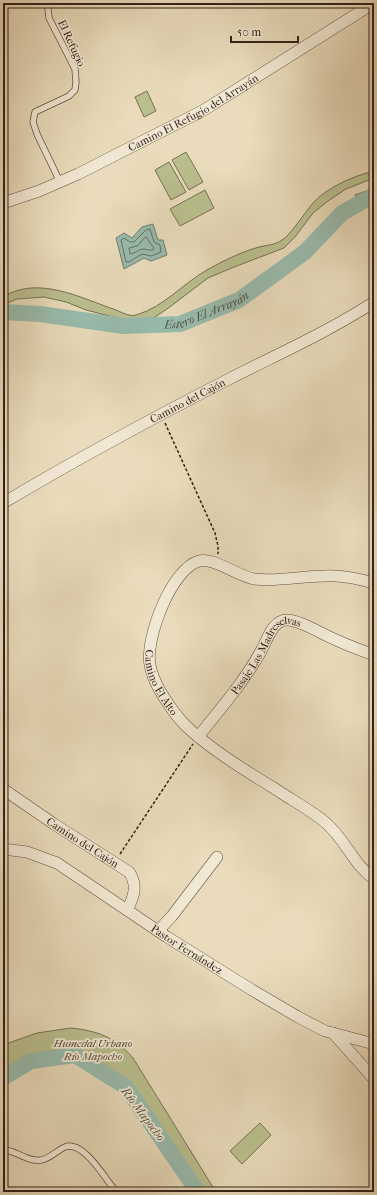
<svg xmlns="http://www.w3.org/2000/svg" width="377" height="1195" viewBox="0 0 377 1195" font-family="'IM FELL French Canon',serif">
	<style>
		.green { fill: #babf8e; stroke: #767054 }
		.water { fill: #98bbad; stroke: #6f7d72 }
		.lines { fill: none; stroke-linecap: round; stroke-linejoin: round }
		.shore { stroke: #656e63; stroke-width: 1 }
		.stream { stroke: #6f7d72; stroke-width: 2.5 }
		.river { stroke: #98bbad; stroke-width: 16 }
		.service-casing { stroke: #605042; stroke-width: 7 }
		.minor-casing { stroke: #605042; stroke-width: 12 }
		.path { stroke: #322119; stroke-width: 1.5; stroke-dasharray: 3 2; stroke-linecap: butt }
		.service { stroke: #f1e8d3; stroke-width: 5.5 }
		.minor { stroke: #f1e8d3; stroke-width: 11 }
		.labels { text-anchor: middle; stroke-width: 3.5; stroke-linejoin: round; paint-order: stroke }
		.street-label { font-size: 11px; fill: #322119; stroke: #f1e8d3 }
		.park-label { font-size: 11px; font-style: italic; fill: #544836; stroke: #f1e8d3 }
		.water-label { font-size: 12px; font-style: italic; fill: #514f45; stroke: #f1e8d3 }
	</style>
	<rect width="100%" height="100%" fill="#e9dbbb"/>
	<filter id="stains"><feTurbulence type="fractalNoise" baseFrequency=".005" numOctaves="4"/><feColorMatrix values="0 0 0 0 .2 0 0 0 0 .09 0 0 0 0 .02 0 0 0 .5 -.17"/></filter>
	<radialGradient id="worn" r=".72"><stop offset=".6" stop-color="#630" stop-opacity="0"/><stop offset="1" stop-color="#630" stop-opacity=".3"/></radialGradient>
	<!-- green -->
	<path class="green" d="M147,91L156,111L144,117L135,97Z
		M186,152L203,182L189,190L172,160Z
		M169,162L186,192L171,200L155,170Z
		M374,171V178L346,189L328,201L313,213L295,237L284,248L234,267L208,278L167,309L149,321L143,324L129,321L86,310L66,302L44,297L17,299L3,305V297C38,275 81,298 116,310C121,312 130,317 136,315C164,307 182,284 207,270C223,261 241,252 259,247C267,245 275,245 282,240C291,235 306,210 315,201C328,187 356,175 374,171Z
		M374,188V202L360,207L355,195Z
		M205,190L214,208L180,226L170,209Z
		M71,1028C98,1031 115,1037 133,1058L216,1192H191C159,1144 131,1071 68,1059C57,1057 48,1056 37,1060C26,1064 14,1073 3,1080V1045L37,1033Z
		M260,1123L271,1135L242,1164L230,1151Z"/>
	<!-- water -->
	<path class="water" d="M153,224L158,240H163L167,255L151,261L144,258L124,269L116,238L124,233L132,238L142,227Z"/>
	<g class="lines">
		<!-- shore -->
		<path class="shore" d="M150,229L154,242L160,245L161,252L151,256L142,254L129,262H126L121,240L124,238L130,242H134L145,231Z
			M146,237L154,248L153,250C149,251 147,249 143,249C138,250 134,254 130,254L129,248L137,246Z"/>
		<!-- stream -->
		<path class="stream" d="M3,1187L39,1192"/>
		<!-- river -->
		<g class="river">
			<path id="s1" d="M3,312L40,314L124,326L180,324L239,300L305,252L342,213L374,195"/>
			<path d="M3,1078L31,1061L75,1055L126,1087L198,1192"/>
		</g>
		<defs>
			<path id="service" d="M49,3L48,9L49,18L75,69L76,82L75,90L69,96L35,112L33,122L37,134L60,182
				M3,1150C17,1150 26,1162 41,1160C50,1159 57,1150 65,1147C83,1140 104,1177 114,1189L115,1192"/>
			<g id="minor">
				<path id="s2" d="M3,203L39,191L78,174L204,110L374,3"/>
				<path id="s3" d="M3,503C77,459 153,418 229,379C278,354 328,332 374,302"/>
				<path id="s4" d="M374,583C358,579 342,575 325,576C302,576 277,582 254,579C238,576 213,557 199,561C171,569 145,639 150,665C153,682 164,698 174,712C184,726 197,736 210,746C231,762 254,776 277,790C293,801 311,810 326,823C345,839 353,864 374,879"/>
				<path id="s5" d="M198,737C220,709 244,682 261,651C267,641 272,620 287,620C300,620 322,634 334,639C347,645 360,650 374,655"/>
				<path id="s6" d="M3,789L54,824L129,872C138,885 134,897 127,910"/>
				<path id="s7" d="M3,849L27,852L57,863L167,937L252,990L298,1017L325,1031L374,1044"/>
				<path d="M158,931L172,916L217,857"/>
				<path d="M333,1033L374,1079"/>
			</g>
		</defs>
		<!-- service casing -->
		<use href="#service" class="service-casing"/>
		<!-- minor casing -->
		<use href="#minor" class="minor-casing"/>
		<!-- path -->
		<path class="path" d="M165,423L215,533L218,546V554
			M120,854L193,744"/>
		<!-- service -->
		<use href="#service" class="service"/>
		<!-- minor -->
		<use href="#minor" class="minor"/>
	</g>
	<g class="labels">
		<!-- street labels -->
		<g class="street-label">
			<text transform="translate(72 43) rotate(65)" y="4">El Refugio</text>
			<text dy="4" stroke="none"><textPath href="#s2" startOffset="211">Camino El Refugio del Arrayán</textPath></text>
			<text dy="4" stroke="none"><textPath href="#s3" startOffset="211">Camino del Cajón</textPath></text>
			<text dy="4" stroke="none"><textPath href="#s5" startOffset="110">Pasaje Las Madreselvas</textPath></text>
			<text dy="4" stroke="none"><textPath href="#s4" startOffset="320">Camino El Alto</textPath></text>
			<text dy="4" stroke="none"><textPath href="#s6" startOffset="96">Camino del Cajón</textPath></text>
			<text dy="4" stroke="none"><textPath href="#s7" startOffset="212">Pastor Fernández</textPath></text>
		</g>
		<!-- park labels -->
		<g class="park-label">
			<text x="93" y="1047">Humedal Urbano<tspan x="93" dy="13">Río Mapocho</tspan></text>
		</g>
		<!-- water labels -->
		<g class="water-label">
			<text dy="4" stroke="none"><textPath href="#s1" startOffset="207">Estero El Arrayán</textPath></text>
			<text transform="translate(143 1114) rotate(53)" y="4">Río Mapocho</text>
		</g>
	</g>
	<!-- margin -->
	<rect width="377" height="1195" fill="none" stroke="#e9dbbb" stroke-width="16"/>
	<rect x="4" y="4" width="369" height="1187" fill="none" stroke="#322119" stroke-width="2"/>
	<rect x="8" y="8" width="361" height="1179" fill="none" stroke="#322119"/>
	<!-- scale -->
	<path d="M231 36v6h67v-6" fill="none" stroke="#322119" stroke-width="2"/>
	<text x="237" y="36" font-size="12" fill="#322119" stroke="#f1e8d3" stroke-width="3" paint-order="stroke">50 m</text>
	<rect width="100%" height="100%" filter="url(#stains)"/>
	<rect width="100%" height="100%" fill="url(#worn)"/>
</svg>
